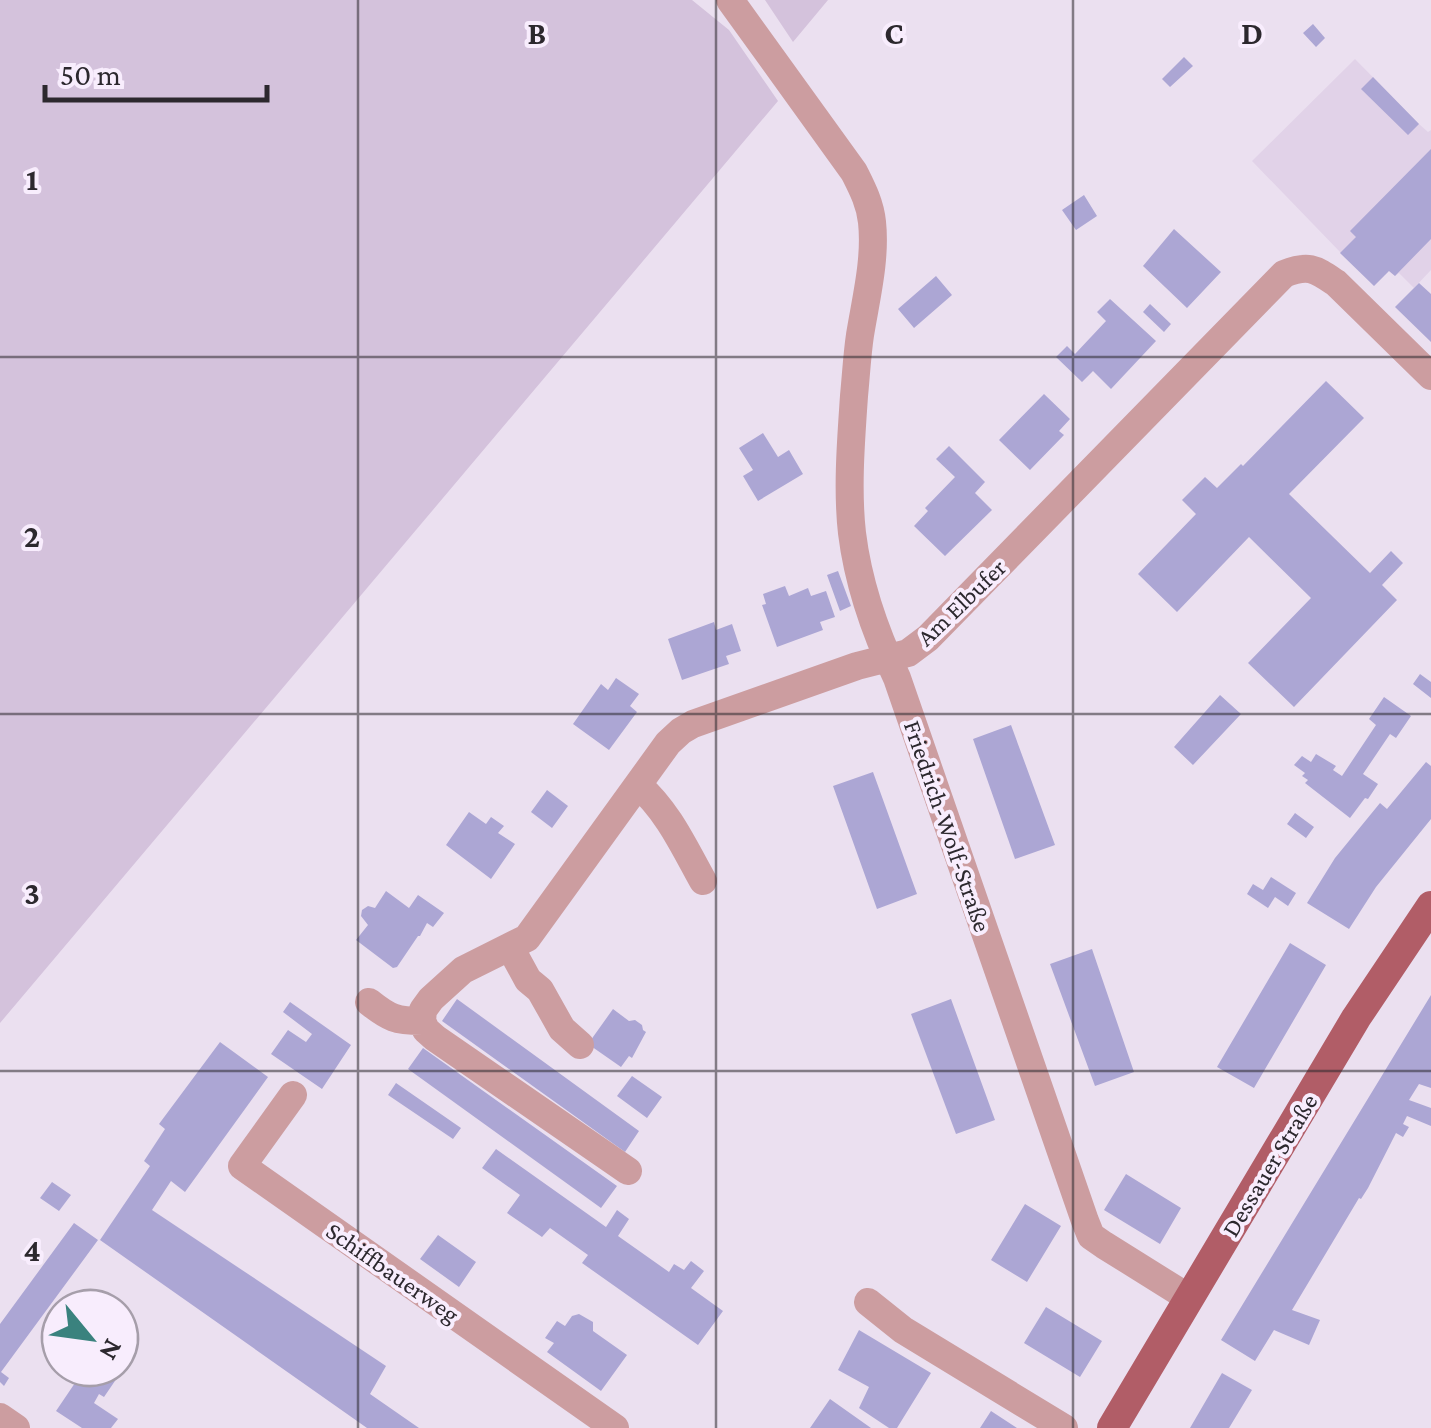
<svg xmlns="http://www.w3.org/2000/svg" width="1431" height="1428" viewBox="0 0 1431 1428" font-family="'Crimson Pro',serif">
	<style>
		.built { fill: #e1d2e8 }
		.green { fill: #d4c2dc }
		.building { fill: #aca6d4 }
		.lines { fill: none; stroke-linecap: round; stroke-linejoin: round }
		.minor { stroke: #cc9da0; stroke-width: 28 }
		.major { stroke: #b15d67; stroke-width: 30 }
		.grid { fill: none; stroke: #2c282e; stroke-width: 2.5; stroke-opacity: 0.55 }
		.labels { text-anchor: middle; stroke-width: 8; stroke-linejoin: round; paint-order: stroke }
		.street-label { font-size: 25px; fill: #2c282e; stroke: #f8edfd }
		.grid-label { font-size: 32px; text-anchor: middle; font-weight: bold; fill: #2c282e; stroke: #f8edfd; stroke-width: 8; stroke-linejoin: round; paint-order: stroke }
	</style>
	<rect width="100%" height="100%" fill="#ebe0f0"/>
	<!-- built -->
	<path class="built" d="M1355,59L1419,124L1428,132L1431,130V270L1414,288L1399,273L1395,276L1389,271L1341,253L1252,161Z"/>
	<!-- green -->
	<path class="green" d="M0,0H692L729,30L778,101L0,1023Z
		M765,0H828L793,42Z"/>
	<!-- building -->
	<path class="building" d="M1313,24L1325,38L1316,47L1303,33Z
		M1184,57L1193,66L1170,87L1162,79Z
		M1373,77L1419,124L1408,135L1361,89Z
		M1431,149V239L1395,276L1389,271L1374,286L1340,253L1356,237L1350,231Z
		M1084,195L1097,216L1076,230L1062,210Z
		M1174,229L1221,272L1187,308L1143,266Z
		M936,276L952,295L914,328L898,309Z
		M1419,283L1431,294V342L1395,307Z
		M1110,299L1156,341L1111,389L1093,371L1082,382L1056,357L1067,346L1075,354L1106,321L1097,312Z
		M1150,304L1171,324L1164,332L1143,312Z
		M1326,381L1364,418L1289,494L1370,573L1391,551L1403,563L1382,585L1397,600L1294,707L1248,663L1311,598L1249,537L1177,612L1138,574L1196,514L1182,500L1205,477L1217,488L1241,464L1243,466Z
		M1044,394L1070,419L1059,431L1064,435L1030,470L999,440Z
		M763,433L778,457L789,450L803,474L758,501L743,476L753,470L739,448Z
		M949,446L985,482L975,493L992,510L945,556L914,526L928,511L925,508L955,477L936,459Z
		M838,571L851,606L840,611L827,575Z
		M785,586L789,596L808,588L811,596L826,591L835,617L820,622L823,630L777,647L762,605L766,604L763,594Z
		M714,622L716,630L732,624L741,651L726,656L729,664L682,680L668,639Z
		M1420,674L1431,682V698L1413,684Z
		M616,678L639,694L630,706L637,712L609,750L573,724L601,684L608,690Z
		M1220,695L1241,714L1193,765L1174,747Z
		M1384,697L1411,716L1396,738L1390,734L1363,774L1378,784L1368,799L1365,798L1350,818L1305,783L1308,780L1302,776L1305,773L1294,765L1302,756L1311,762L1316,754L1336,766L1333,770L1342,776L1376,725L1369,719Z
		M1011,725L1055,845L1015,859L973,739Z
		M1426,762L1431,766V819L1376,887L1349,929L1307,903L1335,858L1380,803L1387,809Z
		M873,772L917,894L877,909L833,786Z
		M547,790L568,806L552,828L531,812Z
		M469,812L486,824L491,817L504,826L498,833L515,844L491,879L446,845Z
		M1295,813L1314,827L1306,838L1287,824Z
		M1271,877L1296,893L1288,906L1275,897L1268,908L1247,894L1253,884L1263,890Z
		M386,891L409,908L418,895L444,913L433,927L427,923L420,936H418L397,967L393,968L356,940L368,925L361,916L362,910L368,906L375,908Z
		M1290,943L1326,965L1254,1088L1217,1067Z
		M1092,949L1134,1072L1095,1086L1050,964Z
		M1431,995V1088L1419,1084L1409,1100L1431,1108V1126L1407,1116L1403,1124L1409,1127L1403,1137L1396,1133L1368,1188L1361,1199L1359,1198L1292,1310L1320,1320L1309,1345L1274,1330L1255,1361L1221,1340Z
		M457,999L639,1131L625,1152L442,1021Z
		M951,999L995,1120L956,1134L911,1014Z
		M290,1002L351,1045L322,1089L271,1054L288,1030L306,1042L312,1034L283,1012Z
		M613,1009L629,1021L635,1020L642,1025L643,1030L646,1032L632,1058L629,1056L621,1067L588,1044Z
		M220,1042L268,1077L185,1192L171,1181L152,1210L386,1366L370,1394L419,1428H367L100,1240L150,1166L144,1161L165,1129L159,1124Z
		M423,1048L617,1186L601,1208L408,1069Z
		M632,1076L662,1097L647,1118L617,1096Z
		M396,1083L461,1128L453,1139L388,1095Z
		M496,1149L606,1227L617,1210L629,1219L618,1236L669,1272L674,1264L684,1270L691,1261L704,1271L691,1288L723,1311L698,1345L582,1263L588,1255L550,1228L542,1237L507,1213L520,1195L482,1168Z
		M1126,1174L1181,1208L1160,1244L1104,1210Z
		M52,1182L71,1195L59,1211L40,1198Z
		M1025,1204L1061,1226L1027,1282L991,1260Z
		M74,1223L98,1240L1,1372L9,1378L4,1386L0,1382V1324Z
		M438,1235L476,1262L459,1287L420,1259Z
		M1046,1307L1102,1341L1080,1377L1024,1343Z
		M579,1314L593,1322V1331L627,1355L601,1391L547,1352L554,1343L545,1338L557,1321L565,1326L572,1316Z
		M859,1330L931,1373L897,1428H889L859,1408L869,1387L838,1370Z
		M71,1368H106L117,1378L104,1397L99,1394L94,1403L118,1419L111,1428H82L56,1411L77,1380L68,1373Z
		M1222,1373L1252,1390L1229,1428H1190Z
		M830,1399L871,1428H810Z
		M991,1411L1017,1428H980Z"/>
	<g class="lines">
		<!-- minor -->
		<path class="minor" d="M730,0L854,172C862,188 870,203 872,222C876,259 866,298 860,335C857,355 856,376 854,396C851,440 847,489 852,533C858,582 876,634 897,678L1085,1221L1091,1236L1104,1245L1189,1298
			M638,785C668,811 684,847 703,881
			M510,947L528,980L540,990L562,1029L580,1045
			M369,1002C389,1018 396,1021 422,1021
			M422,1021L423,1010L431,999L463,970L527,938L668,743L681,731L693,724L857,666L908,653L928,638L1284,274C1309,264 1315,269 1336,283L1431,376
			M422,1021L426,1030L435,1038L628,1171
			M293,1095L242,1166L615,1428
			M868,1302L903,1330L1064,1428
			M0,1417L16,1428"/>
		<!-- major -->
		<path class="major" d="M1112,1428L1356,1018L1431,906"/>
	</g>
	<!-- grid -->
	<path class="grid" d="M358,0V1428M716,0V1428M1073,0V1428M0,357H1431M0,714H1431M0,1071H1431"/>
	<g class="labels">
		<!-- street labels -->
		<g class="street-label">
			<text transform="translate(961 602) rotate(-44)" y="9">Am Elbufer</text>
			<text transform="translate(948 826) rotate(71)" y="9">Friedrich-Wolf-Straße</text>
			<text transform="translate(1269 1165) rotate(-59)" y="9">Dessauer Straße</text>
			<text transform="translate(393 1272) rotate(35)" y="9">Schiffbauerweg</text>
		</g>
	</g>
	<g class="grid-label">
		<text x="537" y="44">B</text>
		<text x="894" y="44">C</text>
		<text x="1252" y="44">D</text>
		<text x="32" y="190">1</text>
		<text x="32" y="547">2</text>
		<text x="32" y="904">3</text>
		<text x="32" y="1261">4</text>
	</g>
	<!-- north arrow -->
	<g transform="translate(90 1338) rotate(119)"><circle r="48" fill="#f8edfd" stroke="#a69eaa" stroke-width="2.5"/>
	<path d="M0-8L18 38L0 25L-18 38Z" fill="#3a827e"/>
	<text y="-15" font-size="28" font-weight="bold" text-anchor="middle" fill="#2c282e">N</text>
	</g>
	<!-- scale -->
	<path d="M45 85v15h222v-15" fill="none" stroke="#2c282e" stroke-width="5"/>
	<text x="60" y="85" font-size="30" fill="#2c282e" stroke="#f8edfd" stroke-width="8" paint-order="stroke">50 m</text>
</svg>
